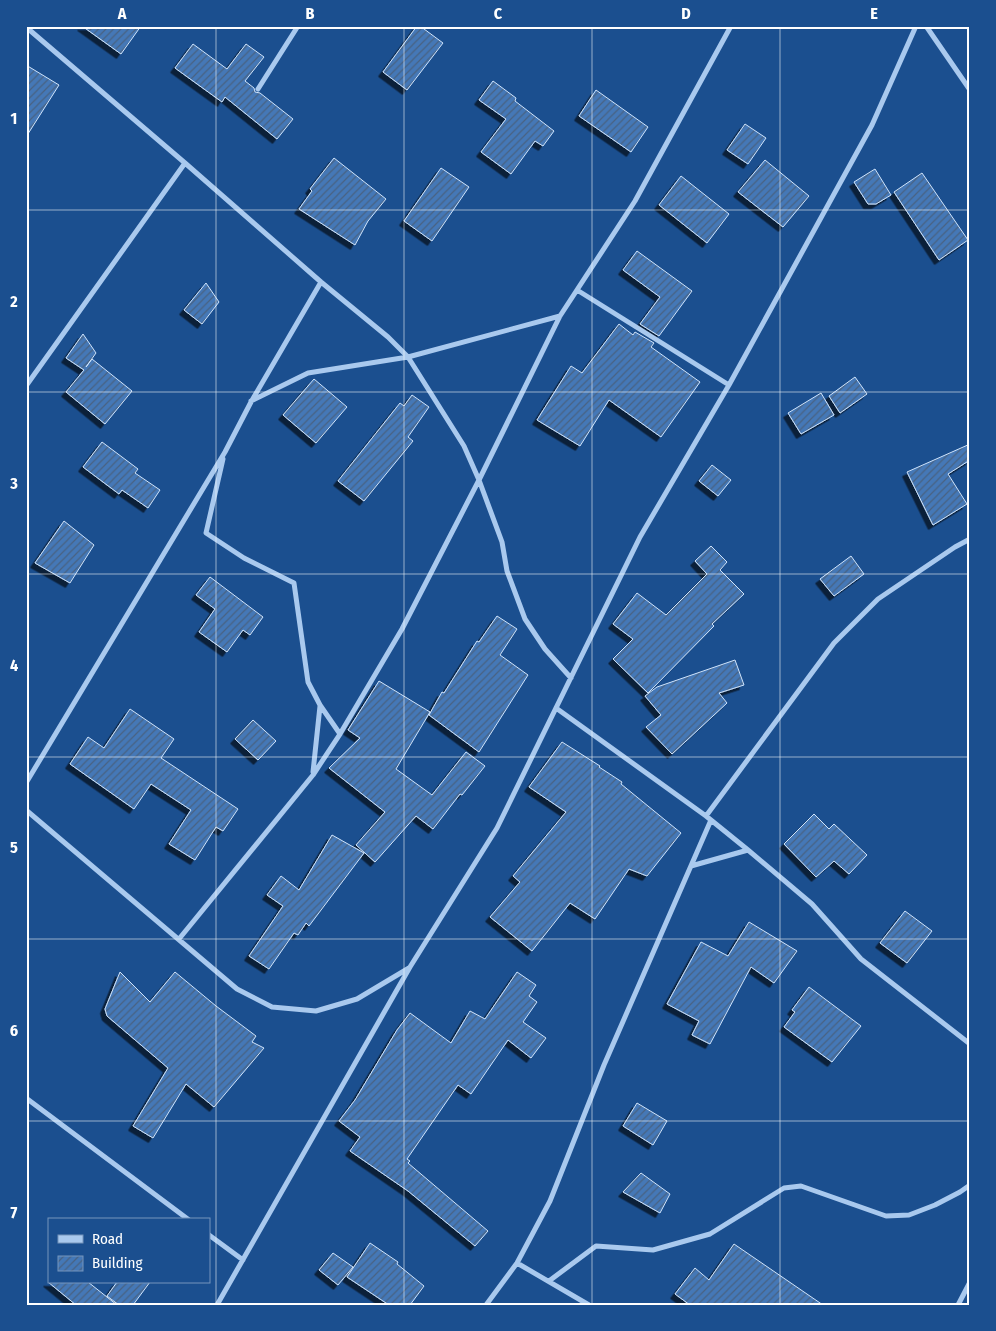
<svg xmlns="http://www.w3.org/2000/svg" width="996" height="1331" viewBox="0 0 996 1331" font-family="'Fira Sans Condensed',sans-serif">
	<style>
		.building { fill: url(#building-hatch); stroke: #cfe3fa; filter: url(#shadow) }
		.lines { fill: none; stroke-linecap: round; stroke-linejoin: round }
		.street { stroke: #a9c9ee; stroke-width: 5 }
		.grid { fill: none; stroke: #fff; stroke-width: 1; stroke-opacity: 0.55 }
		.neatline { fill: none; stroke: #fff; stroke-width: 2 }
		.grid-label { font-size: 16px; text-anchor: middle; font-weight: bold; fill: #fff }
	</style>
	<defs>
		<pattern id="building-hatch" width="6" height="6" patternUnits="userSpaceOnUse" patternTransform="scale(1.25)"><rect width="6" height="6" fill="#4478b7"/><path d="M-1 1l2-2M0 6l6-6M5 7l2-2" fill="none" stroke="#486282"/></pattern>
		<filter id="shadow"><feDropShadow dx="-4.5" dy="4.5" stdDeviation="0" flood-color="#0009"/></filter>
	</defs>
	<rect width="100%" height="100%" fill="#1b4f8f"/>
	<!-- building -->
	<path class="building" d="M82,26H141L121,54Z
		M417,26H420L443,43L407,90L383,72Z
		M193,44L227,69L246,44L264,57L245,81L254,88L255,92L260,93L293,119L277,139L225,97L222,102L175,68Z
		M26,65L59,85L26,137Z
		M493,81L516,98L515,101L554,131L543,146L535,141L511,174L481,152L506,119L479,100Z
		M596,90L648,127L631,152L579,116Z
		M745,124L766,138L748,164L727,150Z
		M334,158L386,199L368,221L355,245L299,209L312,191L310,189Z
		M765,160L809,196L783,227L738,192Z
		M441,168L469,187L432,241L404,221Z
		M875,169L891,195L876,204H868L854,182Z
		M922,173L968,240L939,260L894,192Z
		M681,176L729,214L707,243L659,205Z
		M637,251L692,291L659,336L640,324L660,297L623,270Z
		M206,283L219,302L202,324L184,310Z
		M619,324L633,335L635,332L654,343L651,347L700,382L661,437L609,400L580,446L537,420L571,366L582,373Z
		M83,334L96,353L86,367L92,359L132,391L105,424L66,392L84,370L66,358Z
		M855,377L867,394L840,413L829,396Z
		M314,379L347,407L316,443L283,415Z
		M821,393L834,415L801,434L788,413Z
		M412,395L429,407L408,437L413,441L364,501L338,481L400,403L404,406Z
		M102,442L138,469L135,473L160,490L148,508L122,490L119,494L83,467Z
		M970,444V460L948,474L967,504L933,525L907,472Z
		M712,465L731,480L718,496L699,481Z
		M64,521L94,545L70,583L35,563Z
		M711,546L727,562L720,570L744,594L712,624L714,626L648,693L613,659L633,639L613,624L637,593L666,615L707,574L695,561Z
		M851,556L864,574L834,596L820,579Z
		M210,577L263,617L250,635L243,630L227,652L199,632L215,609L196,595Z
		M497,616L517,629L500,655L528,675L479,752L429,715L442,692L444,693L477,641L479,642Z
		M735,660L744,685L719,693L727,703L672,754L646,727L661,715L645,696L657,687Z
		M379,681L430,712L396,769L432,795L466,752L485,766L462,795L460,794L433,829L416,816L375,862L356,845L385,812L329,768L360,738L348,730Z
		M130,709L174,739L161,758L238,809L223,831L216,827L195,860L169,844L191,810L151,784L134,809L70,764L88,737L104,748Z
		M253,720L276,741L258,760L235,739Z
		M562,742L600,766L599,767L622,782L621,784L681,833L647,876L629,869L595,919L570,903L532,951L490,917L520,882L513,876L566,812L529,787Z
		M814,814L829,829L834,824L867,855L849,874L834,861L816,877L784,844Z
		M332,835L364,853L309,926L306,923L298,935L294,933L269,969L249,956L283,906L267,895L281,876L299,890Z
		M905,911L932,931L907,963L880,943Z
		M749,922L797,951L774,983L751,967L710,1044L692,1035L699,1021L667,1004L701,942L728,956Z
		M120,972L150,1002L175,972L216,1006L256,1036L252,1042L264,1048L214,1107L186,1084L153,1138L133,1126L168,1068L107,1016L105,1009Z
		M517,972L536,985L529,996L537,1002L523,1022L546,1038L531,1058L508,1040L471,1094L458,1085L407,1159L410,1161L408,1163L488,1231L475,1246L408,1191L350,1151L360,1137L339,1121L355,1100L397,1030L410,1013L451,1043L470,1011L485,1019Z
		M809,987L861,1026L832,1062L784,1027L795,1012L792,1010Z
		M637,1103L667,1121L653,1145L623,1126Z
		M641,1173L670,1194L660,1213L623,1192Z
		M370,1243L398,1262L397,1264L424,1286L410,1305H389L347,1277Z
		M734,1244L823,1305H690L675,1294L695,1268L709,1280Z
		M333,1253L353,1267L338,1285L319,1270Z
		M48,1282H88L117,1305H76Z
		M117,1282H150L133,1305H119L107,1296Z"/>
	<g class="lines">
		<!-- street -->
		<path class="street" d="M926,26L970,90
			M26,27L185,163L321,282L388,337L408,357L464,446L479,480L502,542L507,571L525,619L545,649L571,678
			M258,89L298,26
			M577,290L729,385
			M26,386L185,163
			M251,401L308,373L408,357L560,316
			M223,459L206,533L244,558L294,583L308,682L320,705L340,734
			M556,708L706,816L748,850L812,904L861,959L970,1044
			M313,772L320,706
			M26,783L225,452L251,402L321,282
			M26,810L237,989L272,1007L316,1011L357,999L409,968
			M706,816L834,643L878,599L955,547L970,539
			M691,866L748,850
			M179,939L313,775L340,734L402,629L479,480L560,316L635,201L731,26
			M26,1098L189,1220
			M209,1235L243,1260
			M517,1263L589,1305
			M549,1281L596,1246L653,1250L710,1234L784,1188L801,1186L886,1216L909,1215L935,1205L960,1192L970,1185
			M217,1305L410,967L497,828L640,537L729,385L872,125L916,26
			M486,1305L517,1263L550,1201L604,1065L711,820
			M958,1305L970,1282"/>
	</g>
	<!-- grid -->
	<path class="grid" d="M216,26V1305M404,26V1305M592,26V1305M780,26V1305M26,210H970M26,392H970M26,574H970M26,757H970M26,939H970M26,1121H970"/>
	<!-- border -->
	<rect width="996" height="1331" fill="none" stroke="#1b4f8f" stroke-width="55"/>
	<!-- legend -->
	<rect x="48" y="1218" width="162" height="65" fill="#1b4f8f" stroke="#7695bc"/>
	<rect x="58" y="1235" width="25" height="8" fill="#a9c9ee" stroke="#7695bc"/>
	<text x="92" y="1244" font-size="15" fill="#ffffff">Road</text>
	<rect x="58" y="1256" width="25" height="15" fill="url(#building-hatch)" stroke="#7695bc"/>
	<text x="92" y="1268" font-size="15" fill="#ffffff">Building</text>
	<rect x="28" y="28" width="940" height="1276" class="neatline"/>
	<g class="grid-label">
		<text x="122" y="19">A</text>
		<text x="310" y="19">B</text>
		<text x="498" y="19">C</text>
		<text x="686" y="19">D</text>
		<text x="874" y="19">E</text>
		<text x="14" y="124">1</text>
		<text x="14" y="307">2</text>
		<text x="14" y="489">3</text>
		<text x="14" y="671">4</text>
		<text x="14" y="853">5</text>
		<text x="14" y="1036">6</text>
		<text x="14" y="1218">7</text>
	</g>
</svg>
